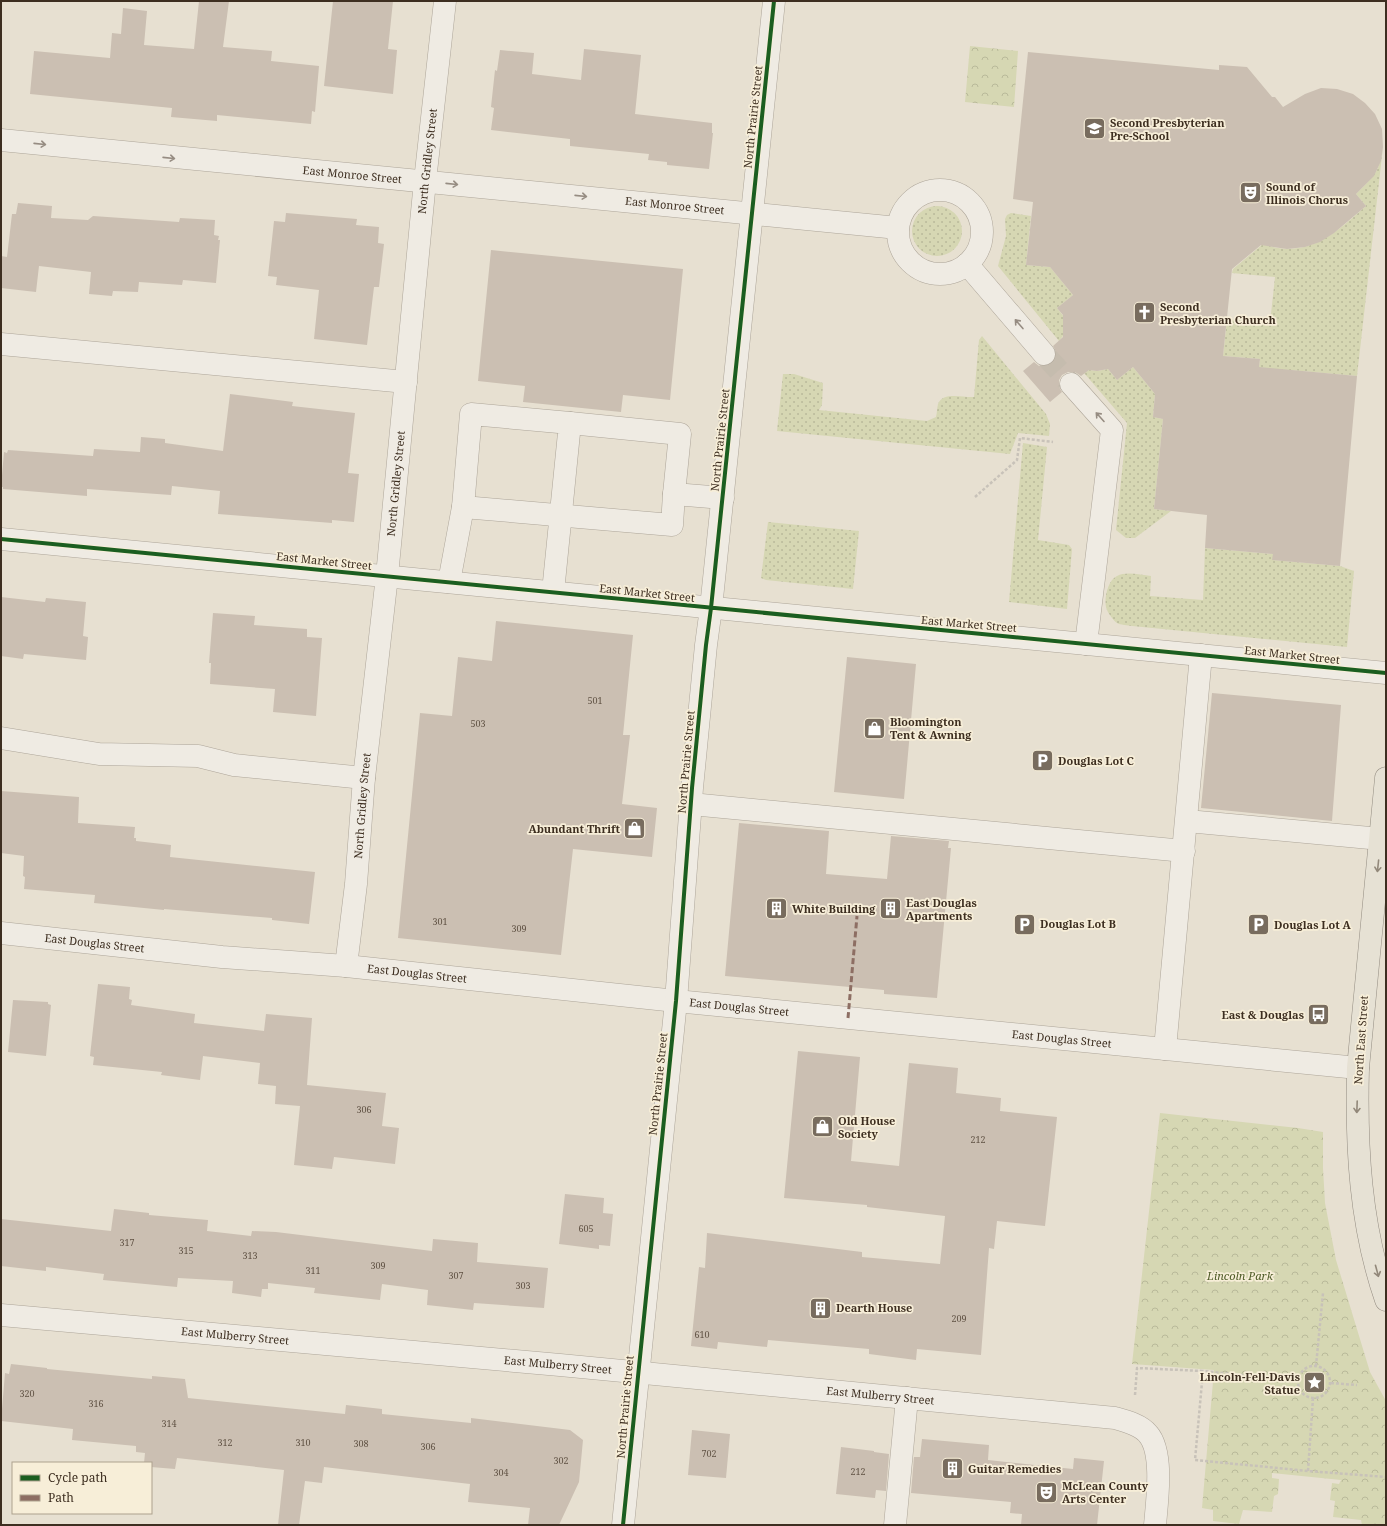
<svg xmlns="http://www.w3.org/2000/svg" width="1387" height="1526" viewBox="0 0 1387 1526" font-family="'Noto Serif',serif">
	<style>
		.grass { fill: url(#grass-dots) }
		.park { fill: url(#park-crowns) }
		.building { fill: #cbbfb2 }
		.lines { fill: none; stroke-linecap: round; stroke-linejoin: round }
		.minor-tunnel { stroke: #c5bcae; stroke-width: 22; stroke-dasharray: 22 11; stroke-linecap: butt }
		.minor-casing { stroke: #ada599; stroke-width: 23 }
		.major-casing { stroke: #928b80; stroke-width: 23 }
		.path { stroke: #c8c2b9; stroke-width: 2.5; stroke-dasharray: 3 2; stroke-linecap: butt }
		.minor { stroke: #efebe3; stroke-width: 22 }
		.major { stroke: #e6e1d4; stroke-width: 22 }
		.quiet { stroke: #8d6e63; stroke-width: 3; stroke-dasharray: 6 3; stroke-linecap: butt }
		.cycleway-casing { stroke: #f7eed8; stroke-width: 6 }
		.cycleway { stroke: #1b5e20; stroke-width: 4 }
		.oneway { stroke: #968c82 }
		.oneway2 { stroke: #92887a }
		.labels { text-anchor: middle; stroke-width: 3.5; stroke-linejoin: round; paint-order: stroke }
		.number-label { font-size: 9px; fill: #605244 }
		.street-label { font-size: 11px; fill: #3d2e20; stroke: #f7eed8 }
		.poi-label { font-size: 11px; font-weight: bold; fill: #3d2e20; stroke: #f7eed8; text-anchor: start }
		.park-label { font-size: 11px; font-style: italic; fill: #4d5a26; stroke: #f7eed8 }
	</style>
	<defs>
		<pattern id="grass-dots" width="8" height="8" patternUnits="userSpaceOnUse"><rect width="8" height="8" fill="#d6d7b3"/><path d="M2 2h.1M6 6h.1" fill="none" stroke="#b9b99a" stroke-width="1.8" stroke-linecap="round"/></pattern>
		<pattern id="park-crowns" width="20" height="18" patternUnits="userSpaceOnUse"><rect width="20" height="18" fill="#d6d7b3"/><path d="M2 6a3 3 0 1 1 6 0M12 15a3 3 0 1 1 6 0" fill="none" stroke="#b9b99a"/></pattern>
	</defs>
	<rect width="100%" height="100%" fill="#e7e0d1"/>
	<!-- grass -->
	<path class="grass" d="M1383,147L1357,376L1290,370L1258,375L1260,359L1223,356L1227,319L1270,323L1275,277L1232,273L1233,269L1263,244C1308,260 1335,233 1366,206L1356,194C1373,177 1380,172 1383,147Z
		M912 231a25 25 0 1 1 50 0a25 25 0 1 1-50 0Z
		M1011,213L1031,216L1026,265L1050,267L1073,295L1057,308L1065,318L1063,324V336L1059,341L998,266L1006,236L1005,219L1007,215Z
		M982,336L1046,414L1050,424L1049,436L1018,433L1010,454L777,431L783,374H794L823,383L822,405L819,410L927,421L936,417C937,413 937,408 938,404C943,391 964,398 974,397L979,340Z
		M1133,367L1155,394L1153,417L1163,419L1154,509L1171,511L1135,538H1126L1116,530L1127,423L1084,373L1089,370L1097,371L1108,369L1117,380Z
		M1023,443L1047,447L1038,540L1069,545L1072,549L1067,609L1009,602Z
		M768,522L859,531L853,589L766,580L761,578Z
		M1205,548L1273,554V560L1340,566L1354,571L1347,647L1132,626C1128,625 1120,625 1117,623C1113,620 1107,612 1106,607C1104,598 1108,580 1117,576C1126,571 1141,575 1151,576L1150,596L1203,600Z"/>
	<!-- park -->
	<path class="park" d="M970,46L1018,51L1014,107L965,102Z
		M1160,1113L1298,1128L1323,1132V1168L1325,1203L1336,1260L1370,1372L1386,1401V1525H1362L1361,1520L1333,1517L1335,1501L1330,1500L1332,1483L1339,1484L1341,1480L1272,1473V1478L1279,1479L1278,1494L1274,1496L1272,1512L1243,1510L1239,1524L1213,1521V1510L1202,1508L1214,1370L1132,1364Z"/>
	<!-- building -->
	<path class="building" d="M199,1H229L223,47L272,51L271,61L319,66L315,112L312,111L311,124L217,115V121L171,117L172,108L30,94L34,51L110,58L112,33L121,34L123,8L147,11L144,45L194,49Z
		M333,1H393L388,49L397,50L393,94L324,86Z
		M584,49L641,55L635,114L712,123V133H713L709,169L667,165V162L648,160L649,154L570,146V139L491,130L494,108L491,107L495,70L497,71L500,50L534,53L532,74L581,80Z
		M1028,52L1219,70V65L1247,67L1272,97H1275L1283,107L1305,94L1321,88L1337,89L1353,94L1365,103L1375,114L1382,129L1383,147L1381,161L1374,176L1356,194L1366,206L1334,233L1320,242L1305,247L1287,249L1261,245L1232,269L1223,356L1260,359L1259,367L1357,376L1340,566L1272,560L1273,554L1205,548L1207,515L1154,509L1163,419L1153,417L1155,394L1133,367L1117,380L1108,369L1097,371L1089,370L1081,376L1075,372H1068L1062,375L1059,380V387L1062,392L1050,402L1023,371L1034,362L1039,366H1046L1052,364L1056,359V352L1053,346L1063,337V315L1057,308L1073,295L1050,267L1026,265L1033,202L1013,199Z
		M18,203L52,206L51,218L88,220L93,216L179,222L180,218L215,220L214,235L219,236L218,240H220L216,283L183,280L182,285L139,282L138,292L113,291L112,296L89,294L91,272L39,266L36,292L1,288V256L7,257L12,214H16Z
		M286,213L357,219L356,225L379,227L378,243L384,244L379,287H374L367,345L314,339L319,290L276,285L277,277L268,276L274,221L285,222Z
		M491,250L683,269L670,400L623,395L621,412L523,402L525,386L478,381Z
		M230,394L293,402L292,406L355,413L348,473L359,474L354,522L332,520V523L218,514L220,491L172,486L171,495L87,489V496L3,489V487H1L4,452L7,453L8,450L93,456L94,449L140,452L141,437L165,439V443L223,451Z
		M1,597L45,602L46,598L86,602L83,636L88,637L86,660L24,654L23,659L1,656Z
		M213,613L255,616L254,625L307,629V637L322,638L316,716L273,712L275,689L210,684L211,663H209Z
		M496,621L633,635L623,735H630L622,804L657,808L652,857L573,849L561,955L398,938L420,713L452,716L458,657L492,661Z
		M847,657L916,664L904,799L834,792Z
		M1212,693L1341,705L1332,821L1201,808Z
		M1,791L79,797L78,823L135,827L134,838H136V841L171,845L170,857L315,872L309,924L272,920V918L164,909V910L94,903L95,895L24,889L25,877L23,876L24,856L1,853Z
		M739,823L829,831L826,874L887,879L891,836L949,841L948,848H951L937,998L884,994V990L725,976Z
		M98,984L130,987L129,999L132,1000L131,1005L195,1014L194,1023L264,1031L266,1014L312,1018L307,1085L386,1093L382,1126L399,1128L395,1164L334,1157L332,1169L294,1165L300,1106L275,1104L276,1086L258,1084L260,1063L203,1056L200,1080L161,1075L162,1072L93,1065L94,1057L90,1056Z
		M13,1000L48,1002V1004L51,1005L46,1056L8,1052Z
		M798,1051L860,1057L851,1161L899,1166L909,1063L958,1068L956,1093L1001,1098L1000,1111L1057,1117L1045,1226L997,1221L994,1249L989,1248L981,1355L917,1349L916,1360L869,1354V1349L768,1340L767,1347L718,1342L717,1349L691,1346L699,1267L705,1268L707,1233L862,1252V1257L940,1264L945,1216L867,1207V1205L784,1198Z
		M565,1194L604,1198L603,1213L613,1214L610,1246L599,1245V1249L559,1244Z
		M114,1209L149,1213V1215L208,1220L207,1231L251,1236L252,1231L276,1232L432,1251L433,1239L478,1243L477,1262L548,1268L544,1308L474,1303L473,1310L427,1305L428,1290L382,1284L380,1300L314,1293L315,1288L268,1283V1289H262L261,1297L232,1293L233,1281L178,1278L177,1287L103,1280L104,1274L46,1267V1271L1,1266V1219L111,1231Z
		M11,1364L47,1368V1369L152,1379V1376L185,1379L188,1398L345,1414L346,1405L382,1409V1414L471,1423V1418L570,1430L583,1440L579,1482L559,1525H528L530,1508L468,1502L470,1484L324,1467L322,1483L305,1481L299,1525H278L284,1470L177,1458L175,1469L151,1467V1463H144L145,1453L136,1452V1446L72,1440L73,1429L1,1421L5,1373L9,1374Z
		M692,1430L730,1434L726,1478L688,1475Z
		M922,1439L989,1445L988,1460L1073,1469L1074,1458L1104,1461L1097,1525H1021L1022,1514L1010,1513L1011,1502L911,1493L914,1457H920Z
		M841,1447L874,1451V1452L889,1454L886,1491L876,1490L875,1498L836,1494Z"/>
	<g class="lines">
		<!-- minor-tunnel -->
		<path class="minor-tunnel" d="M1044,354L1071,384"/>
		<defs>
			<g id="minor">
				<path id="s1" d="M1,140C300,171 599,197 898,228"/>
				<circle cx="940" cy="232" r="42"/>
				<path d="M967,264L1044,354"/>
				<path d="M1,344L406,382"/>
				<path d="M1071,384L1112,430L1086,644"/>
				<path d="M570,423L680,434L674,494L723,498"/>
				<path d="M463,507L672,525L674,494"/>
				<path d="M1,539L1386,673"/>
				<path d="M449,582L463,507L471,414L570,423L553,592"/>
				<path d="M1,738L99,754L198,756L234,765L364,778"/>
				<path d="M691,804L1184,851"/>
				<path d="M1187,821L1381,839"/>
				<path id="s2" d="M1,933L222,957L346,966L676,1001L1358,1068"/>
				<path id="s3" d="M346,966L356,884L364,778L387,576L425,181L445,1"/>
				<path d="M1165,1049L1201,655"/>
				<path id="s4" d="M1,1315L560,1365L1115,1418C1126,1421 1141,1425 1148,1434C1164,1452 1157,1502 1155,1525"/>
				<path d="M623,1525L676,1001L692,788L706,645L711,608L774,1"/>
				<path d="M895,1525L907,1398"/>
			</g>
			<path id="major" d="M1386,778L1358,1068C1356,1147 1360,1225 1386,1300"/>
		</defs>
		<!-- minor casing -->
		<use href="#minor" class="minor-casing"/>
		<!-- major casing -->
		<use href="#major" class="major-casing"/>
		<!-- path -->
		<path class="path" d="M975,497L1017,460L1020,438L1053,442
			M1298 1382a16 16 0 1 1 32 0a16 16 0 1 1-32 0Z
			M1316,1366L1323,1293
			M1298,1381L1203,1371L1195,1460L1308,1471
			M1331,1383L1357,1385
			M1135,1395L1137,1368L1203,1371
			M1313,1398L1308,1471L1386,1477"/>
		<!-- minor -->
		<use href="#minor" class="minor"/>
		<!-- major -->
		<use href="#major" class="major"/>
		<!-- quiet -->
		<path class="quiet" d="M848,1018L857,916"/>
		<defs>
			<path id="cycleway" d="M1,539L1386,673
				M623,1525L676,1001L692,788L706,645L711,608L774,1"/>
		</defs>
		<!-- cycleway casing -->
		<use href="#cycleway" class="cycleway-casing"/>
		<!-- cycleway -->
		<use href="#cycleway" class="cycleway"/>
	</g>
	<!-- one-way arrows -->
	<defs><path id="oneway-shaft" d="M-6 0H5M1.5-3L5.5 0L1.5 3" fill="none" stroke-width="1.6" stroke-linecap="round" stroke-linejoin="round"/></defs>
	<g class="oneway">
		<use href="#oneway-shaft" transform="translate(40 144) rotate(6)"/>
		<use href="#oneway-shaft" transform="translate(169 158) rotate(6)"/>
		<use href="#oneway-shaft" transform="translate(452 184) rotate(6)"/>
		<use href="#oneway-shaft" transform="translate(581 196) rotate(6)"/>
		<use href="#oneway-shaft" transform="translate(1019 324) rotate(-131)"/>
		<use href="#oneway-shaft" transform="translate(1100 417) rotate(-132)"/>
	</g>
	<g class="oneway2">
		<use href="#oneway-shaft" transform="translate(1378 866) rotate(96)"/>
		<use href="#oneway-shaft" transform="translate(1357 1107) rotate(92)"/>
		<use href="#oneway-shaft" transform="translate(1377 1271) rotate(75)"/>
	</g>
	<!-- icons -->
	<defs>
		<symbol id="school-square" viewBox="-11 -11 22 22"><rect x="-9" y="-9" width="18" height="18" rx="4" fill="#786c5e" stroke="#f7eed8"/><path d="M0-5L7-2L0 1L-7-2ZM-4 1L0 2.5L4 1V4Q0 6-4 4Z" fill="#fff"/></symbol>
		<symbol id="theatre-square" viewBox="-11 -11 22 22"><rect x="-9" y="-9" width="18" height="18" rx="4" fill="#786c5e" stroke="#f7eed8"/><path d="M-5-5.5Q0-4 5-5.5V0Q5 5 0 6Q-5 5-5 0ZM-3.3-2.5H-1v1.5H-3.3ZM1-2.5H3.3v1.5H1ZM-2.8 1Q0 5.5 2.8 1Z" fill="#fff"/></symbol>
		<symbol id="church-square" viewBox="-11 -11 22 22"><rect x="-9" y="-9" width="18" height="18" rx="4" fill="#786c5e" stroke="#f7eed8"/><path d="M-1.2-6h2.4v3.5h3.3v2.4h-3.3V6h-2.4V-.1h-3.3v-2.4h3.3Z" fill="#fff"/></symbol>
		<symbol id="shop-square" viewBox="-11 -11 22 22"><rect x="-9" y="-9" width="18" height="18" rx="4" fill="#786c5e" stroke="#f7eed8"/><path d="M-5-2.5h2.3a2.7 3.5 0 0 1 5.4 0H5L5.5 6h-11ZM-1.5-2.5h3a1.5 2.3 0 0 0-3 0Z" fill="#fff"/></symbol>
		<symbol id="parking-square" viewBox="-11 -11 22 22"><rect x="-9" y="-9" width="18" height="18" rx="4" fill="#786c5e" stroke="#f7eed8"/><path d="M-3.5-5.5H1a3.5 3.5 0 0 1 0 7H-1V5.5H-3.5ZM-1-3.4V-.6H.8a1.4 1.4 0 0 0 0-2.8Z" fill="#fff"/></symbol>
		<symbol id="building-square" viewBox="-11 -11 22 22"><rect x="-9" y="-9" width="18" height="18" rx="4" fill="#786c5e" stroke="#f7eed8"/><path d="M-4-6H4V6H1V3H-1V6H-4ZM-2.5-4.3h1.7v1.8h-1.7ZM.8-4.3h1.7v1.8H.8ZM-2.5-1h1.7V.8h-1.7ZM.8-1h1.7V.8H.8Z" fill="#fff"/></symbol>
		<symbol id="bus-square" viewBox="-11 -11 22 22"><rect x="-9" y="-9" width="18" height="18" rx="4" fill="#786c5e" stroke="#f7eed8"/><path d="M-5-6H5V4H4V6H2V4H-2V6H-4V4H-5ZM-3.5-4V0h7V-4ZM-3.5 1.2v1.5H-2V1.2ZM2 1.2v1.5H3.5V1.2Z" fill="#fff"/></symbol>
		<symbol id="sight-square" viewBox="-11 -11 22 22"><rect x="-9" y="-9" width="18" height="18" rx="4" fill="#786c5e" stroke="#f7eed8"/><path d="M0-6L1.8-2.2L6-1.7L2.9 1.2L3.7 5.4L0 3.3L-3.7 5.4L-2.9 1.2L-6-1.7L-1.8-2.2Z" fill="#fff"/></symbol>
	</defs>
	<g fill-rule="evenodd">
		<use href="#school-square" x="1082" y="116" width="25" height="25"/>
		<use href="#theatre-square" x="1238" y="180" width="25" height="25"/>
		<use href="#church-square" x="1132" y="300" width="25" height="25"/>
		<use href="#shop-square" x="862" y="716" width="25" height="25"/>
		<use href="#parking-square" x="1030" y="748" width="25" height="25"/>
		<use href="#shop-square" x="622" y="816" width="25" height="25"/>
		<use href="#building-square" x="764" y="896" width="25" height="25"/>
		<use href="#building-square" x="878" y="896" width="25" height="25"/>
		<use href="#parking-square" x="1012" y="912" width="25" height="25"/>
		<use href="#parking-square" x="1246" y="912" width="25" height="25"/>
		<use href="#bus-square" x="1306" y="1002" width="25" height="25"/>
		<use href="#shop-square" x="810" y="1114" width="25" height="25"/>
		<use href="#building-square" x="808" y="1296" width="25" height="25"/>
		<use href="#sight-square" x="1302" y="1370" width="25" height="25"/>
		<use href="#building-square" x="940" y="1456" width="25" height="25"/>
		<use href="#theatre-square" x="1034" y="1480" width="25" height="25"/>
	</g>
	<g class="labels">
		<!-- number labels -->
		<g class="number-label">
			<text x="595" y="704">501</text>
			<text x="478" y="727">503</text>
			<text x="440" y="925">301</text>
			<text x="519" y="932">309</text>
			<text x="364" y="1113">306</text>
			<text x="978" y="1143">212</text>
			<text x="586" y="1232">605</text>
			<text x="127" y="1246">317</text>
			<text x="186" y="1254">315</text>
			<text x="250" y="1259">313</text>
			<text x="378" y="1269">309</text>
			<text x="313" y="1274">311</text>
			<text x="456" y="1279">307</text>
			<text x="523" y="1289">303</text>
			<text x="959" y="1322">209</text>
			<text x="702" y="1338">610</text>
			<text x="27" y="1397">320</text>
			<text x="96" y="1407">316</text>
			<text x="169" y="1427">314</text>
			<text x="225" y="1446">312</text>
			<text x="303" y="1446">310</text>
			<text x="361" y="1447">308</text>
			<text x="428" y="1450">306</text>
			<text x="709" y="1457">702</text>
			<text x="561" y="1464">302</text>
			<text x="858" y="1475">212</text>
			<text x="501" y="1476">304</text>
		</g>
		<!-- street labels -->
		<g class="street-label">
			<text transform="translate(753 117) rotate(-84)" y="4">North Prairie Street</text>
			<text dy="4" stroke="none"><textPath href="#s3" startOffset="809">North Gridley Street</textPath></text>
			<text dy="4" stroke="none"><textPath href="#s1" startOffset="353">East Monroe Street</textPath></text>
			<text dy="4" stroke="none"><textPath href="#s1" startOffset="677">East Monroe Street</textPath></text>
			<text transform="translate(720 440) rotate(-84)" y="4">North Prairie Street</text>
			<text dy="4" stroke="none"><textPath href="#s3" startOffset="485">North Gridley Street</textPath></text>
			<text transform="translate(324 561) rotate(6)" y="4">East Market Street</text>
			<text transform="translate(647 593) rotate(6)" y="4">East Market Street</text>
			<text transform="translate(969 624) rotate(5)" y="4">East Market Street</text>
			<text transform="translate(1292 655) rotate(6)" y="4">East Market Street</text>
			<text transform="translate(686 762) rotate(-85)" y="4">North Prairie Street</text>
			<text dy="4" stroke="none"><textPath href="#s3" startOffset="161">North Gridley Street</textPath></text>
			<text dy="4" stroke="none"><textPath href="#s2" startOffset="94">East Douglas Street</textPath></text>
			<text dy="4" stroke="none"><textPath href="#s2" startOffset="418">East Douglas Street</textPath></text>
			<text dy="4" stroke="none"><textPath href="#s2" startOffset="742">East Douglas Street</textPath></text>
			<text dy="4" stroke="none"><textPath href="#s2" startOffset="1066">East Douglas Street</textPath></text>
			<text transform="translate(1361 1040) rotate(-86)" y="4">North East Street</text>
			<text transform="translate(658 1084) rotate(-84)" y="4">North Prairie Street</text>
			<text dy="4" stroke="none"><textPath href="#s4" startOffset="235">East Mulberry Street</textPath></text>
			<text dy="4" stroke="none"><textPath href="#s4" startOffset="559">East Mulberry Street</textPath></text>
			<text dy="4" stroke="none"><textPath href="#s4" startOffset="883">East Mulberry Street</textPath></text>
			<text transform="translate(625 1407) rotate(-85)" y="4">North Prairie Street</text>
		</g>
		<!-- poi labels -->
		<g class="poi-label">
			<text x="1110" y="127">Second Presbyterian<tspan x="1110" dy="13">Pre-School</tspan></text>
			<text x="1266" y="191">Sound of<tspan x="1266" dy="13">Illinois Chorus</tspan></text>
			<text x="1160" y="311">Second<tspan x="1160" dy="13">Presbyterian Church</tspan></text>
			<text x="890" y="726">Bloomington<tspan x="890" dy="13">Tent &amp; Awning</tspan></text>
			<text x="1058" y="765">Douglas Lot C</text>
			<text x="620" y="833" text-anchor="end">Abundant Thrift</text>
			<text x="906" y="907">East Douglas<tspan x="906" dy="13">Apartments</tspan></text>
			<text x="792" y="913">White Building</text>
			<text x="1040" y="928">Douglas Lot B</text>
			<text x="1274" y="929">Douglas Lot A</text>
			<text x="1304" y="1019" text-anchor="end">East &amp; Douglas</text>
			<text x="838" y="1125">Old House<tspan x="838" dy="13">Society</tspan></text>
			<text x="836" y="1312">Dearth House</text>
			<text x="1300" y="1381" text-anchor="end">Lincoln-Fell-Davis<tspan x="1300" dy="13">Statue</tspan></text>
			<text x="968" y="1473">Guitar Remedies</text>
			<text x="1062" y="1490">McLean County<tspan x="1062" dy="13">Arts Center</tspan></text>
		</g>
		<!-- park labels -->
		<g class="park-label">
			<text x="1240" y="1280">Lincoln Park</text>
		</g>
	</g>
	<!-- border -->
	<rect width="1387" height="1526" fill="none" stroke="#3d2e20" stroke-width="4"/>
	<!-- legend -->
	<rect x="12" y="1462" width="140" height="52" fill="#f7eed8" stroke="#ada18e"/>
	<rect x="20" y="1475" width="20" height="6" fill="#1b5e20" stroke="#ada18e"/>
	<text x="48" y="1482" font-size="12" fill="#3d2e20">Cycle path</text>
	<rect x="20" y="1495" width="20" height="6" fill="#8d6e63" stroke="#ada18e"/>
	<text x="48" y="1502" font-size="12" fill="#3d2e20">Path</text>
</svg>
